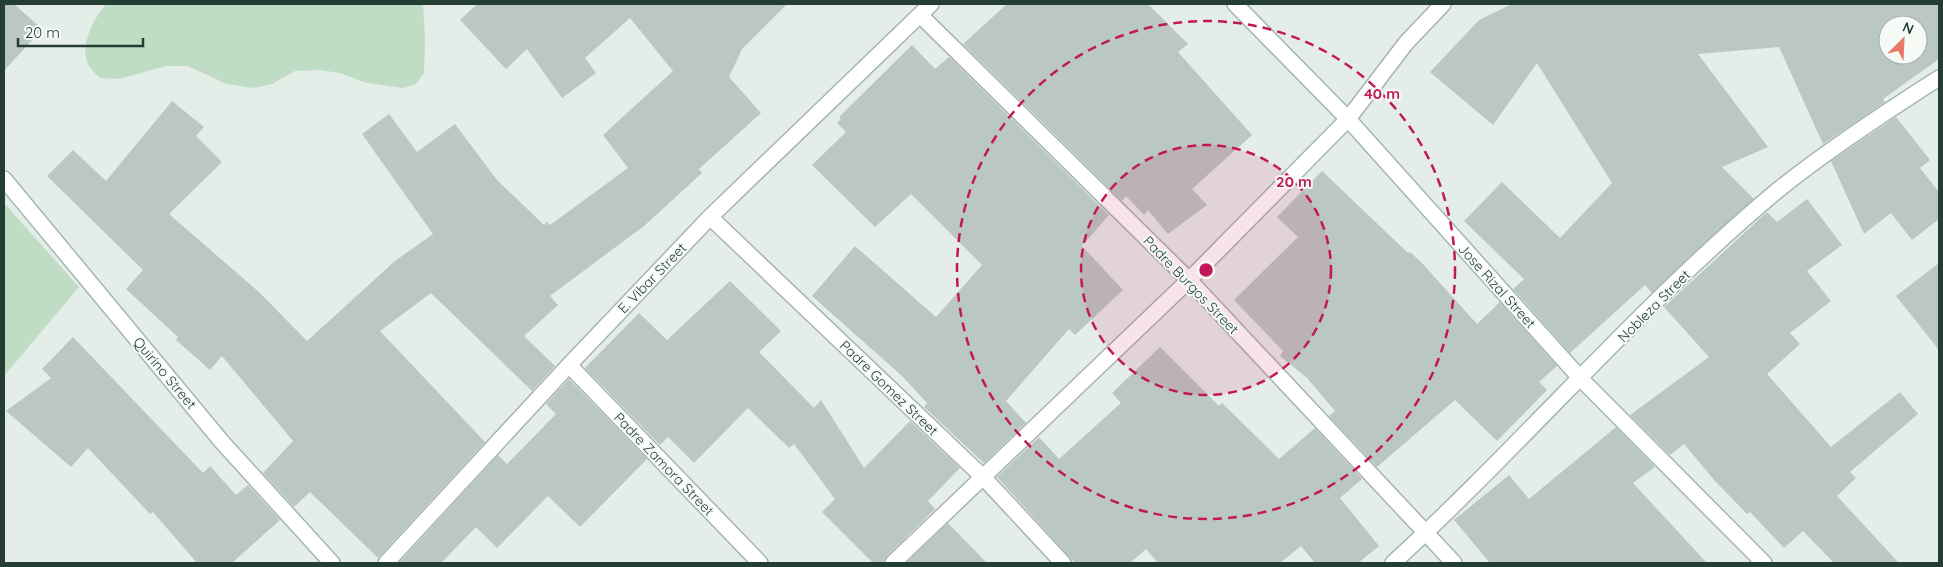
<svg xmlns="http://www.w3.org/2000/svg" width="1943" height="567" viewBox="0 0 1943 567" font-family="Quicksand,sans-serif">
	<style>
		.green { fill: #bfdcc4 }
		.building { fill: #bac8c1; fill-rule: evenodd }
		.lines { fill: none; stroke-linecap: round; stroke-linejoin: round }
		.street-casing { stroke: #a8b5ae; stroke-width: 18 }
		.secondary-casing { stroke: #a4b8af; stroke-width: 18 }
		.street { stroke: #fff; stroke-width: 15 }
		.secondary { stroke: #fff; stroke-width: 15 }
		.ring { fill: none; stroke: #c2185b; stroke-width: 2.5; stroke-dasharray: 9 6 }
		.labels { text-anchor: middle; stroke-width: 4; stroke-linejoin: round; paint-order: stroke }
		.street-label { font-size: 14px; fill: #253e34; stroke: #f5faf7 }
		.centre { fill: #c2185b; stroke: #f5faf7; stroke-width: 2.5 }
		.ring-label { font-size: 15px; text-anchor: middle; font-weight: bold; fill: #c2185b; stroke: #f5faf7; stroke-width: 4; stroke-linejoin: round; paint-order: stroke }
	</style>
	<rect width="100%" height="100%" fill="#e5ede8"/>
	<!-- green -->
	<path class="green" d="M106,4H423L425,38L424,73L416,84L403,88L367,83L340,73L319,70L295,71L272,84L254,88L226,84L188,66H166L119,79L100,78C96,74 91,70 89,66C78,48 94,18 106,4Z
		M4,203L79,287L4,376Z"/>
	<!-- building -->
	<path class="building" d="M4,4H14L42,29L4,71Z
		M477,4H787L742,49L729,77L761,113L699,169L702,173L644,226L550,296L558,305L524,336L555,366L532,391L431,293L380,331L485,442L378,558L310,492L294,507L263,473L293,441L222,356L210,370L176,340L178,337L126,289L143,270L47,176L73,150L106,181L172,101L204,127L196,136L222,162L169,214L260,293L307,341L395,261L433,234L362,134L389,114L417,152L455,124L497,180L544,225L547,222L550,225L628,168L603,135L673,71L630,18L585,58L596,73L562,98L527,49L506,69L460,20Z
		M1007,4H1148L1188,44L1178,52L1252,135L1192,189L1207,205L1168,234L1148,210L1144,215L1126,196L1122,201L963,44Z
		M1512,4H1939V59L1883,99L1885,102L1823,144L1779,47L1698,54L1768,147L1722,167L1754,199L1652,293L1645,285L1570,353L1513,289L1524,279L1464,221L1502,182L1560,238L1612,183L1537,63L1493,125L1430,72L1479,20ZM1888,25H1918V55H1888Z
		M912,45L935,69L949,57L1109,215L1082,246L1123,290L1075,335L1069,329L1006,401L1026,423L984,463L924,407L927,403L902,376L812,296L855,246L936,317L982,265L911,194L875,227L812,165L846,132L837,123L841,119L839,117Z
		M1896,117L1930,160L1920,168L1939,192V219L1912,240L1891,213L1864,234L1831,161Z
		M1322,171L1408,253L1410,252L1422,263L1477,324L1500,302L1557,366L1539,382L1547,390L1497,441L1455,400L1377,467L1329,416L1335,411L1307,378L1280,356L1283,351L1234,300L1298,237L1277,217Z
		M1807,199L1842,245L1807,271L1831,301L1790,333L1800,344L1767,374L1831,447L1900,392L1918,414L1850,472L1856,478L1837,496L1899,563H1834L1803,531L1784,548L1750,512L1747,514L1715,481L1684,444L1670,455L1630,415L1709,357L1664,307L1767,212L1777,222Z
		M1939,263V350L1896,296Z
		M730,281L781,331L759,352L814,408L821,400L864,468L910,421L960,468L928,501L935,509L887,556L884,563H873L822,512L835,499L794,444L789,448L748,408L694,463L668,437L660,445L585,368L639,313L667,340Z
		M73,337L203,473L210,466L236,495L248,485L280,520L232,563H197L153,512L150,514L88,448L71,467L6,411L51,378L42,369Z
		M1160,347L1219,406L1222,403L1279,459L1315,428L1362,479L1340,498L1379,546L1358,563H1315L1301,546L1280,563H1158L1146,549L1130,563H1075L997,477L1039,437L1059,459L1121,403L1112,393Z
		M569,379L647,459L580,527L548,496L497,548L476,527L441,563H399L498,455L507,464L556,414L546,404Z
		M1616,427L1655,467L1633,483L1707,563H1490L1454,520L1509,475L1529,499Z
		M948,523L987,563H906Z"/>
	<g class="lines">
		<defs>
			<path id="street" d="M920,15L1189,280L1454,563
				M710,217L983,477L1063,563
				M569,365L760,563
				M386,563L569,365L710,217L931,4
				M893,563L1189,280L1348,119L1406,43L1443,4"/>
			<path id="secondary" d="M1235,4L1348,119L1581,379L1764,563
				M4,179L222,442L332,563
				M1393,563C1524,443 1641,304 1778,190C1829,149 1884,113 1939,78"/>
		</defs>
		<!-- street casing -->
		<use href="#street" class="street-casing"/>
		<!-- secondary casing -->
		<use href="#secondary" class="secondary-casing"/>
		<!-- street -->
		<use href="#street" class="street"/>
		<!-- secondary -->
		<use href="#secondary" class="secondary"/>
	</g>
	<!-- distance rings -->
	<circle cx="1206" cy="270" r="125" fill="#c2185b" fill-opacity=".12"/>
	<g class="ring">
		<circle cx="1206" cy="270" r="125"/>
		<circle cx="1206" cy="270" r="249"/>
	</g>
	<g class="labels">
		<!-- street labels -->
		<g class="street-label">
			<text transform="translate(652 278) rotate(-46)" y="5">E. Vibar Street</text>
			<text transform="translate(1191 285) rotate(46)" y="5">Padre Burgos Street</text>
			<text transform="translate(1497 286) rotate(48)" y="5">Jose Rizal Street</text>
			<text transform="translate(1654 306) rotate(-45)" y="5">Nobleza Street</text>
			<text transform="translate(165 373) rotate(50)" y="5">Quirino Street</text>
			<text transform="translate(889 388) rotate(44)" y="5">Padre Gomez Street</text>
			<text transform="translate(664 464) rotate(46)" y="5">Padre Zamora Street</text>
		</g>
	</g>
	<circle cx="1206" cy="270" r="8" class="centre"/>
	<g class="ring-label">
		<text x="1382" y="99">40 m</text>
		<text x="1294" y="187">20 m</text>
	</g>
	<!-- border -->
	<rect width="1943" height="567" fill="none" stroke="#253e34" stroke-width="10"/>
	<!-- north arrow -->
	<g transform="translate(1903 40) rotate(24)"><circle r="24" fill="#f5faf7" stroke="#a2afa9"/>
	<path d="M0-4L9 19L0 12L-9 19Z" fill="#e97867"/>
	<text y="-8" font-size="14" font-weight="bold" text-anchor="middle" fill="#253e34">N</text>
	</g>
	<!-- scale -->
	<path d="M18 38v8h125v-8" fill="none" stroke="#253e34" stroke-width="2.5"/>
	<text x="25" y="38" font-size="15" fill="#253e34" stroke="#f5faf7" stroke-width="4" paint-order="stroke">20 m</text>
</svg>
